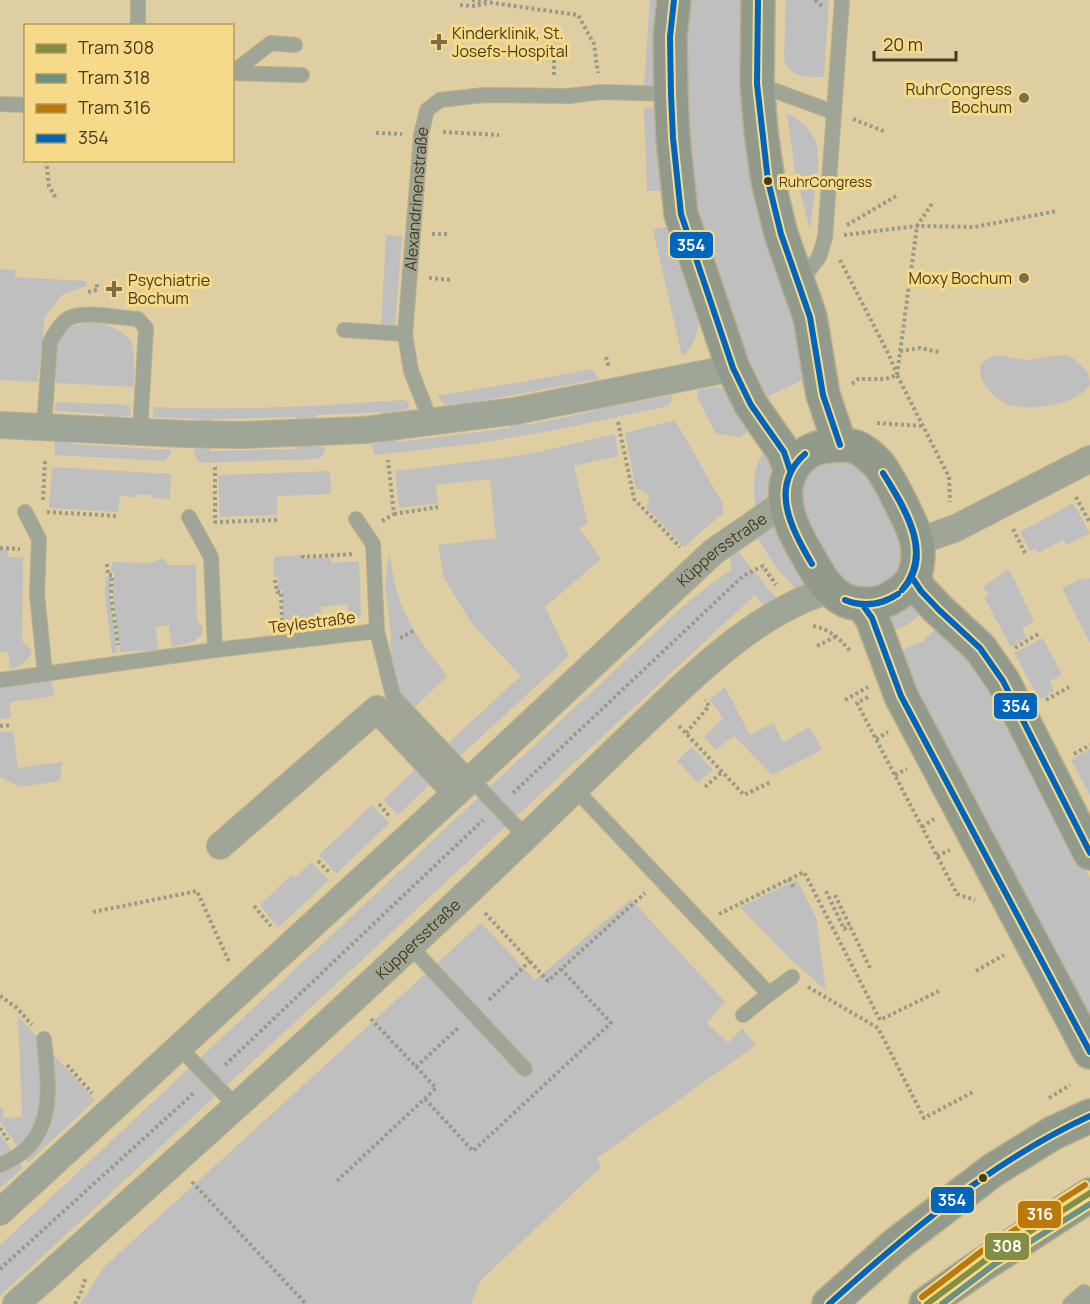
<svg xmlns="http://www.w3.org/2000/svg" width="1090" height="1304" viewBox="0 0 1090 1304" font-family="Manrope,sans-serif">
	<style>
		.green { fill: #bfbfbf }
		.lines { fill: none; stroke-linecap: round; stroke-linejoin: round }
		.lane-casing { stroke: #bbae8b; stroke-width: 16 }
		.street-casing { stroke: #bbae8b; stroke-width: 28 }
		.secondary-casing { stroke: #bbae8b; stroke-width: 36 }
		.path { stroke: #999a88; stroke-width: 4; stroke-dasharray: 3 3; stroke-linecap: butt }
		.lane { stroke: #9fa597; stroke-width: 14 }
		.street { stroke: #9fa597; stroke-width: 26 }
		.secondary { stroke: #929b8b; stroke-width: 33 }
		.bus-1-casing { stroke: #f7da89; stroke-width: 10 }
		.bus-1 { stroke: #0065bd; stroke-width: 6 }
		.tram-1-casing { stroke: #f7da89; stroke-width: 10 }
		.tram-2-casing { stroke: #f7da89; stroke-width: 10 }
		.tram-3-casing { stroke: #f7da89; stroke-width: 10 }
		.tram-1 { stroke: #828e44; stroke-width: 6 }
		.tram-2 { stroke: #699185; stroke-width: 6 }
		.tram-3 { stroke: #bb790c; stroke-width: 6 }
		.poi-dot { fill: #7c6e49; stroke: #f7da89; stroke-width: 2 }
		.bus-dot { fill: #473b19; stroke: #f7da89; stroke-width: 2 }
		.labels { text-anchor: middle; stroke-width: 6; stroke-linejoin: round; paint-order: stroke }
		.bus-label { font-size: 14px; fill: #473b19; stroke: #f7da89; text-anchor: start }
		.poi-label { font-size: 16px; fill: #473b19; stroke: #f7da89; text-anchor: start }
		.street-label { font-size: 16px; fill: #473b19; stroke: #f7da89 }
		.line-badge { stroke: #f7da89; stroke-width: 2 }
		.badge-label { font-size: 16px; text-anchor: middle; font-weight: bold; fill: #fff }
	</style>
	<rect width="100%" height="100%" fill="#decea2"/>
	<!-- green -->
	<path class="green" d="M650,0H658L655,85H644Z
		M689,0H744L805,390L801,381L768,396L772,405L766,410L756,396L702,224L690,160L685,91L686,23Z
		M786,0H829L824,77C808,77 790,78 784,60Z
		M644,107L658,108L662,191H647Z
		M787,113C820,131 821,149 816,183C814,198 812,214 810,229L795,172Z
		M671,226L698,319C698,335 695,345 682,356L653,230Z
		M386,235L402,236L395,329L381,328Z
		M0,269L15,270V277L87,281L86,286L62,295L45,316L38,382L0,380Z
		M97,322C140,334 134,347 134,387L56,383C54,374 55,367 55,358C57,330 71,323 97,322Z
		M996,355L1025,360L1063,355L1073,358L1088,372L1090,385C1078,405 1031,411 1010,405C994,400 974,378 982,362Z
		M592,369L599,379L481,401L479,406L466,407L461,403L445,405L437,396L523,382Z
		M717,387L727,390L754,424L740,438L715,433L697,396L698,390Z
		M672,395V401L668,406L556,430L473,444L374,455L372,444H378L377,435L397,433L398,442L510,428V421L526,418L527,425L594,411L593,404L607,401L608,407Z
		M404,400L408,402L409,409L396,411L397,418L384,421L382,412L316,415V425L298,426L297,417L213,419L212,426L198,427V419L152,417L154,407C238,411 321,406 404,400Z
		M58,402L129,405L131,415L121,416L120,423H105V414L55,411V405Z
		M675,420L723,504V513L684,547L646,507C653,496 647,490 636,489L625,433Z
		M615,434L618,456L574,466L588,524L579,528L601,559L545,607L569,656L460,756L447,744L521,676L472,624L444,578L438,545L496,538L490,479L436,485L438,503L399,508L395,471L502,458L538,452Z
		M54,436L73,437V444L171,450L170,456L164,461L55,455Z
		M318,440V447H325C325,454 323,457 316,459L199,463L193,451L202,442L209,441L210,451L296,449V441Z
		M769,447C774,472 771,493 756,513C753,490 751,463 769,447Z
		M827,458L862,464L904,533L902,569C878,591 874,591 843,585L796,502L803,476Z
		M52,467L171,474L170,499L151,498V495L138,494L137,497L120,496L118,512L49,508Z
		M330,471L331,494L277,496V515L220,517L218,475Z
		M1073,503L1090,533L1067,545L1063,540L1038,553L1036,549L1030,551L1020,532Z
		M774,523L807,585L797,590L777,569L755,534Z
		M735,546L744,559L777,599L765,607L755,595L0,1296V1245L679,610L704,589L731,570L730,549Z
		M0,550H8V557H23L22,641L32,650C27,662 23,666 10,669L8,651L0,652Z
		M389,553C393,573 396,594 405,613C415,636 432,656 447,676L414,708L395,686L390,659L391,636L385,586Z
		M301,555L302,559L330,557L331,563L359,561L361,618L349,619L347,604L321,607L322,626L283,630L282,590H278V577H274V557Z
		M163,558L169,565H196L197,620L202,626V634L193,642L172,647L169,625L156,627L158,650L120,652L113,594L114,573L111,572L112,562L150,563Z
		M1009,569L1034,621L1022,628L1026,638L1011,647L984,597L988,594L983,587Z
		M106,576L111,577L110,595L117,653H112L105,594Z
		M1083,578L1085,580L1090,578V643L1062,588Z
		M912,603L923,613L907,625L890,631L889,615Z
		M940,625L967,647L1018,739L1090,878V1024L919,710L897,652L922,642Z
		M1043,638L1062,675L1050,681L1054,691L1040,700L1014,653Z
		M51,679L55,696L10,702L11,718L0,719V686Z
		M725,687L750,735L773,723L783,742L810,727L822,750L772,775L734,736L716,750L704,737L723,718L710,699Z
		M13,731L18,768L62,762L60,781L20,787L0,777V732Z
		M692,747L713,770L698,783L677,761Z
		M1090,749V796L1071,760Z
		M417,768L431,783L398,815L383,800Z
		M372,805L389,823L336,874L319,855Z
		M311,862L329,880L278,928L260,905L291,875L295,878Z
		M797,880L816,917L826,990L792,961L740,907Z
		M631,899L725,1002L707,1023L728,1043L742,1028L756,1045L597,1158L601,1167L480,1281L471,1304H80L105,1266L481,923L535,980Z
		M18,1016L95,1100L28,1163L0,1121V1108H3V1118L22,1117Z
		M0,1134L23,1168L0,1188Z"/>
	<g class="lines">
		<defs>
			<g id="lane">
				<path d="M138,26V0"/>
				<path d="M232,73L271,43L295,45"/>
				<path d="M232,73L302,75"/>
				<path d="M759,85L833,112"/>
				<path d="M0,104L26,105"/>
				<path d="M801,281L819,257L825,238L842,0"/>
				<path d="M344,330L405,334"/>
				<path id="s1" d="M431,422L411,371L405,334L421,135L427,110L440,100L484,95L569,96L601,92L671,94"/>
				<path d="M44,427L50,342C55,333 62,320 72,317C89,311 119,318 138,319L146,328L140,432"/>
				<path d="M25,512L39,539L37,594L45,674"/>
				<path d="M189,517L211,557L215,650"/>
				<path d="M356,519L373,544L377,631"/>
				<path d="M0,680L215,650L377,631L393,696L526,837"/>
				<path d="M575,789L769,994L743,1015"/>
				<path d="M410,946L525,1069"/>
				<path d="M769,994L792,977"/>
				<path d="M180,1048L237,1107"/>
				<path d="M0,1165C58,1142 49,1089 44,1039"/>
				<path d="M1070,1304L1084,1292L1090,1304"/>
			</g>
			<g id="street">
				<path d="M0,425L183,434L242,435L365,430L515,411L733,368"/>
				<path d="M917,542L956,528L1090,459"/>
				<path d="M220,846L377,709L456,793"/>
				<path id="s2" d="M0,1212L456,793L712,553C736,535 763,520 785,500"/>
				<path id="s3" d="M16,1304C168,1168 320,1032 468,892C521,842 573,791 625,741C683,686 752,612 830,590"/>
			</g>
			<path id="secondary" d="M674,0L670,37L671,94L673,138L681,214L733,368L751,405L784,452L790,470
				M758,0L757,84L761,132L768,181L781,234L810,317L823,395L840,445
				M840,445C845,445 853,445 858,448C864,451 874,459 879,465C889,478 914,527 917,542C919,553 918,568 913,578C908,588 898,594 889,599C877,606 853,606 841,598C825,588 817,572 808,556C791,528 774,492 796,463C808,448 821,446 840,445Z
				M913,579L921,591L939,610L980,648L1003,681L1090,853
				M862,604L872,618L901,696L1090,1052
				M829,1304L894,1246L993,1170L1053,1133L1090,1116
				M926,1304L982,1265L1090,1195"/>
		</defs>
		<!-- lane casing -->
		<use href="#lane" class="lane-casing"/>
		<!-- street casing -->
		<use href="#street" class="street-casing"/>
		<!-- secondary casing -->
		<use href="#secondary" class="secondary-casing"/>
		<!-- path -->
		<path class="path" d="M472,0L578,15L594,44L598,73
			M815,0L822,6
			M460,5L475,6L487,3
			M546,41L549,37L555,47L554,52
			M544,51L554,52V77
			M853,119L886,132
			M443,132L499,135
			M376,133L402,134
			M46,160L49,186L57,200
			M847,225L898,195
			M432,234H450
			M844,235L917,226L974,227L1057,211
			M840,260L888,353L897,374
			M429,278L452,280
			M88,292L97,290V282
			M900,351L920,348L939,352
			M606,357L609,368
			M897,375L917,226L933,202
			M852,384L858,379H886L897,375L949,477L950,502
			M618,422L634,499L680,547
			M877,423L923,426
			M215,467V522L277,520
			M1076,497L1090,523
			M43,500L45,461
			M47,512L118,516
			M394,514L438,507
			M382,521L394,514L388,460
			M1013,529L1026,555
			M0,548L20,549
			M303,555V557L355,554
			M107,564L108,575H112L111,595L118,645
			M275,580L277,592H281L282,623
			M813,626C830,629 839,638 850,651
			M400,638L415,630
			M817,646L837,636
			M1015,648L1040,633
			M868,697L857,703L957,894L975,900
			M845,700L868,687
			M1046,700L1069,687
			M0,726L12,725
			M679,726L744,795L771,782
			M686,733L709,706L705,700
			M876,739L888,732
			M1074,754L1090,745
			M895,775L907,769
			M705,787L722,772
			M513,793L743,576L763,566L776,585
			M379,804L390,817
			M922,827L934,819
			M937,856L950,850
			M318,861L330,873
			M789,879L794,888
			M826,891L844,929L850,925
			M835,895L870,968
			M254,906L271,926
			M93,912L197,891L230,964
			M485,913L548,981L645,893
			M719,914L804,872L880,1020L941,990
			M976,971L1004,955
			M808,987L878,1028L924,1118L975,1091
			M0,996L16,1007L32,1025
			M489,1000L530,961
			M67,1065L92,1093
			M225,1065L483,820
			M416,1067L459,1027
			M1049,1098L1070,1085
			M425,1099L473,1151L611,1023L561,969
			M0,1128L8,1140
			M337,1181L436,1088L371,1019
			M192,1182L306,1304
			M0,1269L195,1092
			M75,1304L80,1295L86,1277"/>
		<!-- lane -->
		<use href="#lane" class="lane"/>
		<!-- street -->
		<use href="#street" class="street"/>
		<!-- secondary -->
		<use href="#secondary" class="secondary"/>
		<defs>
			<path id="bus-1" d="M674,0L670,37L671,94L673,138L681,214L733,368L751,405L784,452L790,470
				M758,0L757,84L768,181L781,234L810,317L823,395L840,445
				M805,454C768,487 792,529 812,564
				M805,454C768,486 791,529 812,564
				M883,473C904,506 936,556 902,590
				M883,473C904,509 934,552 902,590
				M913,579L921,591L939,610L980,648L1003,681L1090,853
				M845,600C863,607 882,604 898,594
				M845,600C863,608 882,605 898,594
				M862,604L872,618L901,696L1090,1052
				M829,1304C909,1232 992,1161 1090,1116
				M926,1304L1090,1195"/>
		</defs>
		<!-- bus-1 casing -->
		<use href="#bus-1" class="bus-1-casing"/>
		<!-- bus-1 -->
		<use href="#bus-1" class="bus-1"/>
		<defs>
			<path id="tram-1" d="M927,1304L987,1259L1090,1193"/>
			<path id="tram-2" d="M942,1304L992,1266L1090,1204"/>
			<path id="tram-3" d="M922,1297L982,1251L1085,1185"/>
		</defs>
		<!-- tram-1 casing -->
		<use href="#tram-1" class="tram-1-casing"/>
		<!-- tram-2 casing -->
		<use href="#tram-2" class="tram-2-casing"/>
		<!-- tram-3 casing -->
		<use href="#tram-3" class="tram-3-casing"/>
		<!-- tram-1 -->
		<use href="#tram-1" class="tram-1"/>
		<!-- tram-2 -->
		<use href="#tram-2" class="tram-2"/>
		<!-- tram-3 -->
		<use href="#tram-3" class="tram-3"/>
	</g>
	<!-- markers -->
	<g class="poi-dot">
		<path d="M436 33h6v6h6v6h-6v6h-6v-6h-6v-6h6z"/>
		<circle cx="1024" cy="98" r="6"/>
		<circle cx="1024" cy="278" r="6"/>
		<path d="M111 280h6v6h6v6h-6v6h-6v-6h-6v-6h6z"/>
	</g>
	<g class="bus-dot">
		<circle cx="768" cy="181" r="5"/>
		<circle cx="983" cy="1178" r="5"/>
	</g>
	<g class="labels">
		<!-- bus labels -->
		<g class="bus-label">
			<text x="779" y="187">RuhrCongress</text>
		</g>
		<!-- poi labels -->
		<g class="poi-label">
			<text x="452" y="39">Kinderklinik, St.<tspan x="452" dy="18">Josefs-Hospital</tspan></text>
			<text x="1012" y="95" text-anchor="end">RuhrCongress<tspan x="1012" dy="18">Bochum</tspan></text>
			<text x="1012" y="284" text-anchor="end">Moxy Bochum</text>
			<text x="128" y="286">Psychiatrie<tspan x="128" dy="18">Bochum</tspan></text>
		</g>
		<!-- street labels -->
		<g class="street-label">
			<text dy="6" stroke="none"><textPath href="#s1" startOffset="228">Alexandrinenstraße</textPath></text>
			<text dy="6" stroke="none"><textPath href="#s2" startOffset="980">Küppersstraße</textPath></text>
			<text transform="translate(312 622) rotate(-7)" y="6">Teylestraße</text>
			<text dy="6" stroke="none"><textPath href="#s3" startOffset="543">Küppersstraße</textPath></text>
		</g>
	</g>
	<g class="line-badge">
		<rect x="669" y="231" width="45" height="28" rx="6" fill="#0065bd"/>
		<rect x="993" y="692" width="45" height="28" rx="6" fill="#0065bd"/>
		<rect x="930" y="1186" width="45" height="28" rx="6" fill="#0065bd"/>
		<rect x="1017" y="1200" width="45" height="29" rx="6" fill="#bb790c"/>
		<rect x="984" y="1232" width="46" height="29" rx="6" fill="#828e44"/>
	</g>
	<g class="badge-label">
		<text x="691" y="251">354</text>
		<text x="1016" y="712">354</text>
		<text x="952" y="1206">354</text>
		<text x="1040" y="1220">316</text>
		<text x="1007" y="1252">308</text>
	</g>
	<!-- legend -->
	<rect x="24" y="24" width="210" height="138" fill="#f7da89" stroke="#b19a5c" stroke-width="1.5"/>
	<rect x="36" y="44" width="30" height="9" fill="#828e44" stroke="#b19a5c" stroke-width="1.5"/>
	<text x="78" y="54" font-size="18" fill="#473b19">Tram 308</text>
	<rect x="36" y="74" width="30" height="9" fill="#699185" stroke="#b19a5c" stroke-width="1.5"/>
	<text x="78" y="84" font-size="18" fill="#473b19">Tram 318</text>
	<rect x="36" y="104" width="30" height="9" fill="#bb790c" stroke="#b19a5c" stroke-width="1.5"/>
	<text x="78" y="114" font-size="18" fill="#473b19">Tram 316</text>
	<rect x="36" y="134" width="30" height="9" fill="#0065bd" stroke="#b19a5c" stroke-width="1.5"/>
	<text x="78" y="144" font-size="18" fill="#473b19">354</text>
	<!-- scale -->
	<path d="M874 51v9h82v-9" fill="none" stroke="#473b19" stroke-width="3"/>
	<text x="883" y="51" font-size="18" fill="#473b19" stroke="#f7da89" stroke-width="4.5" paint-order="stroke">20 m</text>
</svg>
